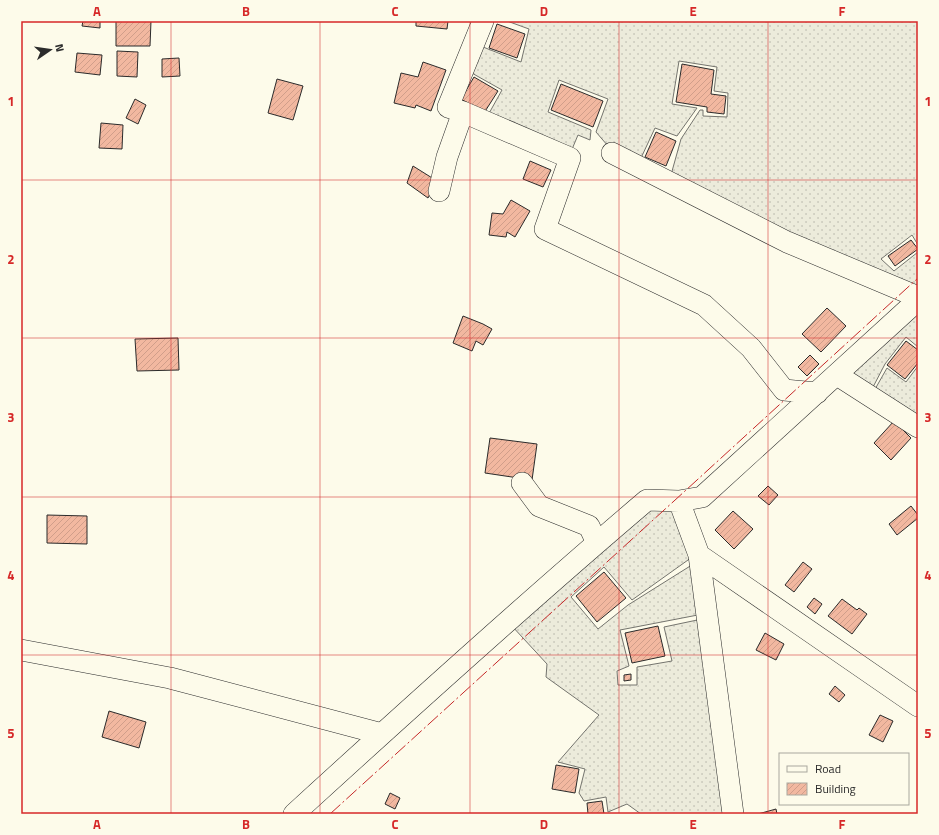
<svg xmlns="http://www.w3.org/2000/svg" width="939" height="835" viewBox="0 0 939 835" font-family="'Titillium Web',sans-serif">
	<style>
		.grass { fill: url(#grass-dots); stroke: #74746e }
		.building { fill: url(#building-hatch); stroke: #2b2b2b }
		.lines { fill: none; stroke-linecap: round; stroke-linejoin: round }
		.minor-casing { stroke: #2b2b2b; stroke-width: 22 }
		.minor { stroke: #fdfbea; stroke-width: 21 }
		.power { stroke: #c62828; stroke-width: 1; stroke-dasharray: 14 3 2 3; stroke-linecap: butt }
		.grid { fill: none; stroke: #d62828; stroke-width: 1; stroke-opacity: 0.55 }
		.neatline { fill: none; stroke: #d62828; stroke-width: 1.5 }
		.grid-label { font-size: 13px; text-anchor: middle; font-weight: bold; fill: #d62828 }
	</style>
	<defs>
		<pattern id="grass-dots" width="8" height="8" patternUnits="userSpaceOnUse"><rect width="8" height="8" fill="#ecebdb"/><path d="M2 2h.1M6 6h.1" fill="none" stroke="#cbcabc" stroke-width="1.8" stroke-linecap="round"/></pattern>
		<pattern id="building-hatch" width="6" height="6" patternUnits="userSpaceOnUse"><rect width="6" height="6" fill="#f2b8a0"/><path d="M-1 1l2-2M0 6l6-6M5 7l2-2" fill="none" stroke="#d09e8a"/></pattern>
	</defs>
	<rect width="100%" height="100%" fill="#fdfbea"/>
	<!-- grass -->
	<path class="grass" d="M507,21H918V245L912,235L881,259L894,271L918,252V291L669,182L681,139L700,110H703V116L727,117L728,93L714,91L717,67L679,61L672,104L697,108L677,136L655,128L641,158L608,146L596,132L608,99L559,80L548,112L591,130L590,140L578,135L570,154L487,117L502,90L470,72L478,45L521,62L529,29Z
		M918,308V347L906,337L885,364L872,389L848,375Z
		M918,366V421L874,391L887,368L906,382Z
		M651,504L677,506L695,555L632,600L604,567L571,597L598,629L628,605L695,563L703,614L620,630L629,666L617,671L618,685H637V667L672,661L664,627L702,619L730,814H641L627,804L608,812L606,797L584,801L579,793L585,769L558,762L599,715L546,677L547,664L511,625Z"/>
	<!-- building -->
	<path class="building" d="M83,21H100V28L82,26Z
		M116,21H151L150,46H116Z
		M416,21H448L447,29L416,26Z
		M497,24L525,34L517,58L489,48Z
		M117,51L138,52L137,77L117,76Z
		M77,53L102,55L100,75L75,72Z
		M179,58L180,76L162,77V59Z
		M423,62L446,70L431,111L416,105L415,108L394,103L401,73L418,77Z
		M682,64L714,70L711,94L726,96L724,114L707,112V107L676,102Z
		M474,77L498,91L484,113L461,99Z
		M277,79L303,86L293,120L268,113Z
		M561,84L603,101L593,127L551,110Z
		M135,99L146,105L138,124L126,118Z
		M101,123L123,125L122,149L99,148Z
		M656,132L676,141L666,166L645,157Z
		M530,161L551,170L543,187L523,179Z
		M413,166L437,181L428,198L407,183Z
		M511,200L530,211L515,237L507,232L506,237L489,235L492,213L503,214Z
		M911,240L918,249L895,266L888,256Z
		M827,308L846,326L821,352L802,334Z
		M463,316L483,324L492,329L483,345L476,341L472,351L453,343Z
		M178,338L179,370L137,371L135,339Z
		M906,341L918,350V363L905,379L887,365Z
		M810,355L819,364L807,376L798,367Z
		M894,421L911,438L891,460L874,443Z
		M490,438L537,444L532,480L485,473Z
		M768,486L778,495L769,505L758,496Z
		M911,506L918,515V518L897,535L889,524Z
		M733,511L753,529L734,549L715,530Z
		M47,515L87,516V544L47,543Z
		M803,562L812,569L794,592L785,585Z
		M604,572L626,598L597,622L576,596Z
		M814,598L822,604L815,614L807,607Z
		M842,599L857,610L859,608L867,614L852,634L828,616Z
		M658,626L665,656L632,663L625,633Z
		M765,633L784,644L776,660L756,650Z
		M631,674V680L624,681V675Z
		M835,686L845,695L839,702L829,694Z
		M109,711L146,722L139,748L102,737Z
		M880,715L893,721L883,742L869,735Z
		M556,765L579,769L575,793L552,789Z
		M390,793L400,798L395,809L385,804Z
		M602,801L604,814H588L587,803Z
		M776,809L777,814H758Z"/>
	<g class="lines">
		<defs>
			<path id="minor" d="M483,21L448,107L463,112L570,158L545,229L704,305L751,348L784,390L817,393
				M612,153L787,242L918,297
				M439,191L447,157L463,112
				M837,375L918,427
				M522,483L539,506L589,526L597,543
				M679,501L699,555L918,706
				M699,555L733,814
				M21,650L170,678L382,734
				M294,814C410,708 527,602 647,500L679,501L702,497L918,300"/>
		</defs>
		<!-- minor casing -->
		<use href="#minor" class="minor-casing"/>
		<!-- minor -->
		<use href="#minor" class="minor"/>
		<!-- power -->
		<path class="power" d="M330,814L685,491L918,278"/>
	</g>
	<!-- grid -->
	<path class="grid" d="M171,21V814M320,21V814M470,21V814M619,21V814M768,21V814M21,180H918M21,338H918M21,497H918M21,655H918"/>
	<!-- border -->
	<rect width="939" height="835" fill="none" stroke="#fdfbea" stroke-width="44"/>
	<!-- legend -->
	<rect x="779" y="753" width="130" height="52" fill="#fdfbea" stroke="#a9a89e"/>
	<rect x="787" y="766" width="20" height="6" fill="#fdfbea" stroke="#a9a89e"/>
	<text x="815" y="773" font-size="12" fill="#2b2b2b">Road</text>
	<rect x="787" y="783" width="20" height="12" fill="url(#building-hatch)" stroke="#a9a89e"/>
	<text x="815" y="793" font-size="12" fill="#2b2b2b">Building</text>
	<!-- north arrow -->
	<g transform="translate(50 50) rotate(77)" stroke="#fdfbea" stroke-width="3" paint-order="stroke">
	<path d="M0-3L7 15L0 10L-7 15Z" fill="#2b2b2b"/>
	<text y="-6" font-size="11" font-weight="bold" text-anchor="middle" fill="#2b2b2b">N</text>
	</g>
	<rect x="22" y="22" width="895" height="791" class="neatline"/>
	<g class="grid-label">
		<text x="97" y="16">A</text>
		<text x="246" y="16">B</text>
		<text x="395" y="16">C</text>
		<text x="544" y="16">D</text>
		<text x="693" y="16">E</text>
		<text x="842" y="16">F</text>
		<text x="11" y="106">1</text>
		<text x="928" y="106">1</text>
		<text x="11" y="264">2</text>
		<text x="928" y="264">2</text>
		<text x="11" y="422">3</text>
		<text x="928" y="422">3</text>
		<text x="11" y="580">4</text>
		<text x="928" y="580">4</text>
		<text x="11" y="738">5</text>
		<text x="928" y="738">5</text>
		<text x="97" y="829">A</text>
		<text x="246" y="829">B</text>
		<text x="395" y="829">C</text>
		<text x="544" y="829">D</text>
		<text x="693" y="829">E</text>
		<text x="842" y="829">F</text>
	</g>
</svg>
